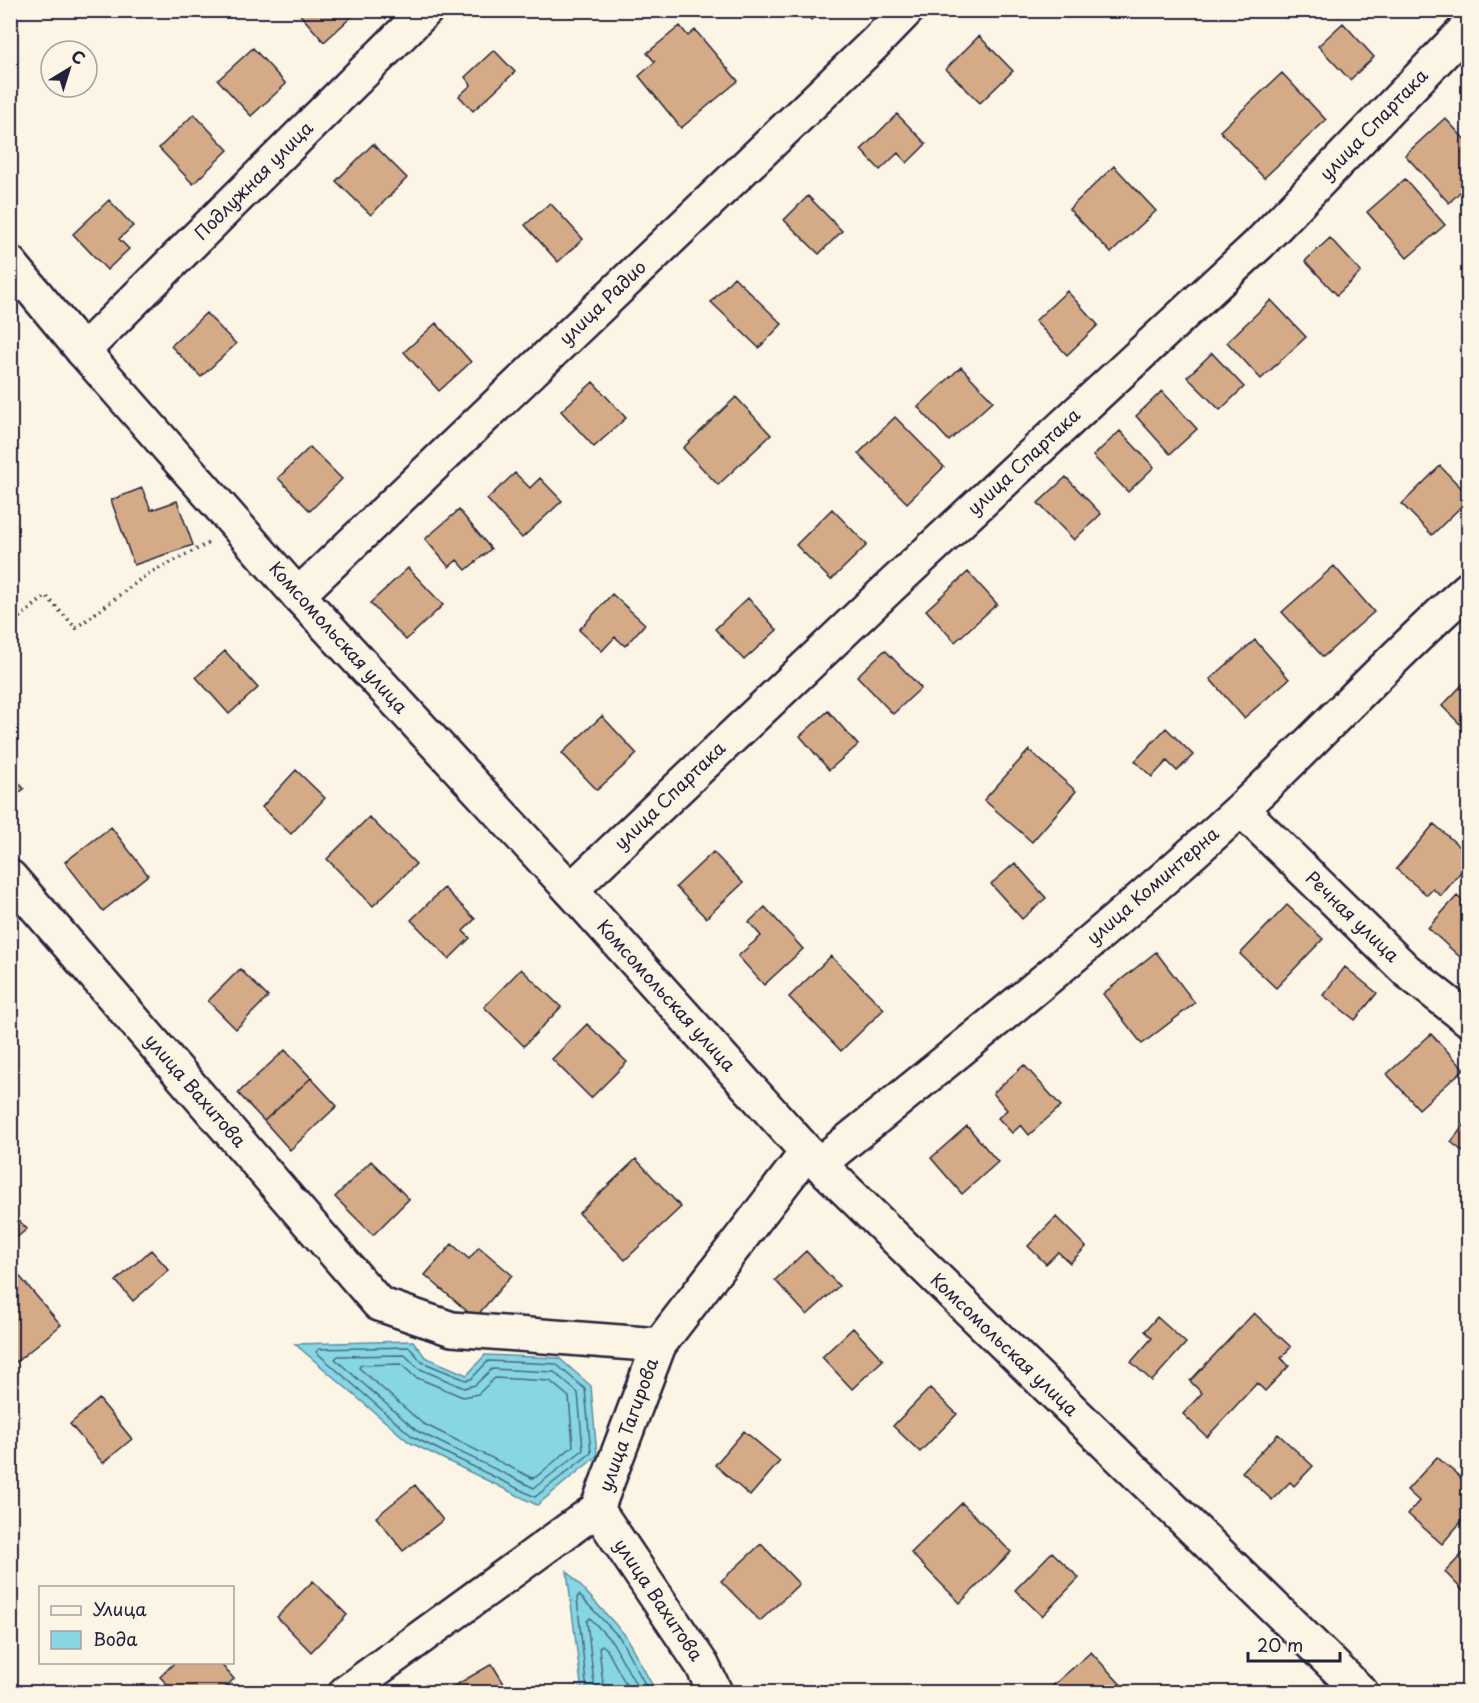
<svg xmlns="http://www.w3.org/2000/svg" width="1479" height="1703" viewBox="0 0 1479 1703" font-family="'Playpen Sans',sans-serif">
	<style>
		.water { fill: #87d6e3; stroke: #5f8ea0; stroke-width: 1.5 }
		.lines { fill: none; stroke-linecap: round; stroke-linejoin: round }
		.shore { stroke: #4a6a7e; stroke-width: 1.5 }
		.building { fill: #d5ab87; stroke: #22223b; stroke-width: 1.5 }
		.minor-casing { stroke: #22223b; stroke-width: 38 }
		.tertiary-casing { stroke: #22223b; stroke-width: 38 }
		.path { stroke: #22223b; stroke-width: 4; stroke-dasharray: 1.5 4.5; stroke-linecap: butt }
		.minor { stroke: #fcf5e5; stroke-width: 33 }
		.tertiary { stroke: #fcf5e5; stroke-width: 33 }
		.labels { text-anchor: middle; stroke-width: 5; stroke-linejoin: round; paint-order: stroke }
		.street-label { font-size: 18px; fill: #22223b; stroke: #fcf5e5 }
	</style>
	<rect width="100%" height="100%" fill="#fcf5e5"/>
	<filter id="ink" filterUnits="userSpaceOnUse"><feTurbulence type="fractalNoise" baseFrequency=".0167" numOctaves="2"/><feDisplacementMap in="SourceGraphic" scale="12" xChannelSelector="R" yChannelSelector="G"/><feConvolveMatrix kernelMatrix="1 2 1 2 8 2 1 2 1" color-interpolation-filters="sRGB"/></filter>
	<g filter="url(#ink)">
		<!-- water -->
		<path class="water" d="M413,1341L425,1357L467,1375L485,1355L559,1358L591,1386L597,1456L537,1505L409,1442L295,1344Z
			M567,1571L625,1635L656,1692H582Z"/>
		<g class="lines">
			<!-- shore -->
			<path class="shore" d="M409,1347L422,1362L466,1380L471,1379L488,1361L556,1364L585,1389L591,1453L535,1497L413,1437L316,1352L319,1349Z
				M405,1355L418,1368L464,1388L475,1385L492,1369L554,1372L578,1393L583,1450L534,1488L417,1431L335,1359L338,1356Z
				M401,1364L415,1377L463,1397L478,1394L495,1378L550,1381L569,1397L573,1446L536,1477L532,1478L422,1423L359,1368L361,1365Z
				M587,1692L577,1598L579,1595L620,1638L649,1692
				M595,1692L587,1621L590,1618L613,1643L640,1692
				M604,1692L599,1648L602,1645L606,1648L630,1692"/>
		</g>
		<!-- building -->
		<path class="building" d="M296,10H359L324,42Z
			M803,10H822L811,20Z
			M1343,23L1374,57L1350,80L1318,46Z
			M680,26L688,36L695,30L738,81L681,128L639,76L655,62L647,53Z
			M979,36L1013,71L980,103L946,69Z
			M253,48L286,84L251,116L218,80Z
			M494,50L515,72L473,111L459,96L471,85L465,77Z
			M1282,73L1326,120L1264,178L1220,131Z
			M194,114L228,150L193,184L159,148Z
			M897,114L926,144L907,163L898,153L880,170L861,150Z
			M1445,118L1468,143V184L1449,203L1405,155Z
			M373,144L407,178L371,215L336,181Z
			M1114,166L1156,211L1111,253L1069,209Z
			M1405,179L1445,225L1407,258L1367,212Z
			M808,196L842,231L819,254L784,220Z
			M109,200L133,226L119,239L129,249L107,270L73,234Z
			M550,203L583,239L558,262L525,225Z
			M1330,238L1361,272L1337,295L1305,261Z
			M734,277L782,324L759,348L711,302Z
			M1067,291L1098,325L1067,355L1035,321Z
			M1271,300L1306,337L1261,379L1227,342Z
			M206,313L236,344L201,377L171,346Z
			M436,323L471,362L439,391L404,352Z
			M1212,353L1244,387L1220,410L1187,377Z
			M961,367L993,401L949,441L918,407Z
			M593,382L626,418L594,447L561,411Z
			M1162,391L1197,429L1170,454L1136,416Z
			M736,397L771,435L718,485L683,448Z
			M895,417L944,467L907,503L858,454Z
			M1120,431L1154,467L1128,492L1093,456Z
			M310,447L342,479L310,511L278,478Z
			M1440,466L1468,495V500L1432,535L1402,504Z
			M515,473L530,488L540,478L562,501L522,538L487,499Z
			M1066,477L1101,514L1074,540L1038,503Z
			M142,488L151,510L177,501L193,545L134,565L111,500Z
			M832,509L867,545L831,580L796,545Z
			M459,510L491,549L466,570L457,560L449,567L425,539Z
			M1334,566L1374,612L1323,657L1282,612Z
			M408,568L443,605L406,640L370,603Z
			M968,572L997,604L955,642L926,610Z
			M612,594L645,624L625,646L615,637L602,651L579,630Z
			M748,598L777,630L744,660L715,629Z
			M1255,640L1289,679L1244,718L1210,679Z
			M885,650L921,688L893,714L857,676Z
			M225,651L258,688L229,714L196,677Z
			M1465,682L1468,686V732L1442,706Z
			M828,711L858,745L829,770L800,736Z
			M602,716L637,754L597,790L562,753Z
			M1166,728L1193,755L1177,771L1167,761L1152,777L1135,761Z
			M1029,750L1076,791L1032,842L984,800Z
			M296,770L325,798L291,834L262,807Z
			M10,772L24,789L10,800Z
			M369,817L416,864L373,906L327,859Z
			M1434,824L1468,854V863L1441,896L1433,889L1427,895L1396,869Z
			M111,827L148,875L103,911L65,862Z
			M713,852L743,883L706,918L676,887Z
			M1015,863L1046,898L1022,919L991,884Z
			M444,888L475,919L463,931L470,938L449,959L411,920Z
			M1457,896L1468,906V950L1461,958L1428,928Z
			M1287,905L1323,939L1276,988L1240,954Z
			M765,907L803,949L764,985L738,956L761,936L749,922Z
			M1156,952L1195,1003L1142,1044L1103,994Z
			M831,956L884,1009L841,1051L789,997Z
			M1345,967L1377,993L1355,1020L1323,995Z
			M240,969L268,997L236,1029L208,1001Z
			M521,969L561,1007L524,1046L484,1007Z
			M587,1024L627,1062L591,1098L552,1059Z
			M1431,1034L1464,1069L1419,1109L1387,1074Z
			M285,1050L311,1078L264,1121L238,1093Z
			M1024,1065L1061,1106L1029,1135L1021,1125L1012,1133L998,1118L1007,1110L993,1093Z
			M311,1078L337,1106L290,1150L264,1121Z
			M1468,1120V1156L1451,1142Z
			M967,1126L998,1162L962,1194L931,1158Z
			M636,1159L681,1207L625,1260L579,1213Z
			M371,1161L409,1199L373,1235L335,1197Z
			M10,1211L27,1229L10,1243Z
			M1056,1217L1086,1247L1070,1263L1058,1252L1046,1264L1028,1246Z
			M452,1244L469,1259L479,1247L512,1275L475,1318L425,1275Z
			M151,1250L169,1270L133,1301L116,1281Z
			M806,1251L839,1286L807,1315L775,1280Z
			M10,1265L61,1325L15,1363L10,1357Z
			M1254,1313L1291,1347L1281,1358L1289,1366L1265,1391L1257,1383L1207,1437L1183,1414L1202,1393L1190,1381Z
			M1157,1317L1186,1343L1152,1381L1131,1362L1152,1338L1145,1331Z
			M853,1328L883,1360L852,1389L822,1357Z
			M930,1388L957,1414L920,1452L893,1426Z
			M99,1399L132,1439L103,1463L70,1424Z
			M744,1431L780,1461L750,1496L715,1465Z
			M1278,1434L1313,1466L1294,1486L1290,1482L1272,1500L1242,1472Z
			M1437,1457L1468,1484V1514L1442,1544L1408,1514L1419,1501L1407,1490Z
			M415,1485L443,1520L403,1551L376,1517Z
			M962,1503L1011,1552L960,1603L911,1553Z
			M761,1544L799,1584L760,1621L721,1581Z
			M1468,1548V1596L1445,1572Z
			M1052,1552L1079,1578L1042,1616L1015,1590Z
			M313,1581L347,1615L311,1652L277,1617Z
			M1091,1652L1124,1688L1119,1692H1052L1049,1689Z
			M175,1662H219L234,1679L220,1692H175L160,1677Z
			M492,1664L509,1692H444Z"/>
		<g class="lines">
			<defs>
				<path id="minor" d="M83,351L426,10
					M298,595L874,44L907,10
					M1241,809L1407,971L1468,1019
					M10,877L379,1304L452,1329L659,1345
					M571,890L891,586L1259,244L1468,27
					M807,1152L1361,1692
					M819,1164C962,1049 1105,934 1240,810C1318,738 1389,659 1468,589
					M597,1509L702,1665L715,1692"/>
				<path id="tertiary" d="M10,263L83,351L298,595L571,890L807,1152L659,1345L597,1509L346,1692"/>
			</defs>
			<!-- minor casing -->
			<use href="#minor" class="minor-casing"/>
			<!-- tertiary casing -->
			<use href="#tertiary" class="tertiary-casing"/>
			<!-- path -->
			<path class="path" d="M10,625L46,596L76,628L146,575L209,543"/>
			<!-- minor -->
			<use href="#minor" class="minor"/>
			<!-- tertiary -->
			<use href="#tertiary" class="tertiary"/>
		</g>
	</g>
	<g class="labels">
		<!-- street labels -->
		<g class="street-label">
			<text transform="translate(1374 125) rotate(-46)" y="6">улица Спартака</text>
			<text transform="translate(254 181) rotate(-45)" y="6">Подлужная улица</text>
			<text transform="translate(603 303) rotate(-44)" y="6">улица Радио</text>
			<text transform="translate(1024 462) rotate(-43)" y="6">улица Спартака</text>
			<text transform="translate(338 638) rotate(48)" y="6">Комсомольская улица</text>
			<text transform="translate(670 796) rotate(-44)" y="6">улица Спартака</text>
			<text transform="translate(1153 886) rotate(-41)" y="6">улица Коминтерна</text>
			<text transform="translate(1352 917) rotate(44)" y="6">Речная улица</text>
			<text transform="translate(666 996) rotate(48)" y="6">Комсомольская улица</text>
			<text transform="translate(195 1091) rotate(49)" y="6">улица Вахитова</text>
			<text transform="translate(1004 1345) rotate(44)" y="6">Комсомольская улица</text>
			<text transform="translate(629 1425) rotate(-70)" y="6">улица Тагирова</text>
			<text transform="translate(658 1600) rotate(56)" y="6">улица Вахитова</text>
		</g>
	</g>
	<!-- margin -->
	<rect width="1479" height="1703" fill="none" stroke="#fcf5e5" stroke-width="36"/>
	<rect x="18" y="18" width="1443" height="1667" fill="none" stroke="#22223b" stroke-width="2" filter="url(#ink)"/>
	<!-- legend -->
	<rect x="39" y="1586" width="195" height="78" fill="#fcf5e5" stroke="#a5a1a1" stroke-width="1.5"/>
	<rect x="51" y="1606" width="30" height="9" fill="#fcf5e5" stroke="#a5a1a1" stroke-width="1.5"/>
	<text x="93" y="1616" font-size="18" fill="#22223b">Улица</text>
	<rect x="51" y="1631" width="30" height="18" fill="#87d6e3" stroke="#a5a1a1" stroke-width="1.5"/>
	<text x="93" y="1646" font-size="18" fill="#22223b">Вода</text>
	<!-- north arrow -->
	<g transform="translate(69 69) rotate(38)"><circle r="28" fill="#fcf5e5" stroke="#a5a1a1" stroke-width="1.5"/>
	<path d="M0-4.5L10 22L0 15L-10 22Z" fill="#22223b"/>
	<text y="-9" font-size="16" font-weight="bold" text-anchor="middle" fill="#22223b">С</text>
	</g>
	<!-- scale -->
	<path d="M1248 1652v9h92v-9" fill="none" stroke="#22223b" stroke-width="3"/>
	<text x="1257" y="1652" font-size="18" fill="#22223b" stroke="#fcf5e5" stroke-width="4.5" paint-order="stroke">20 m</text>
</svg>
